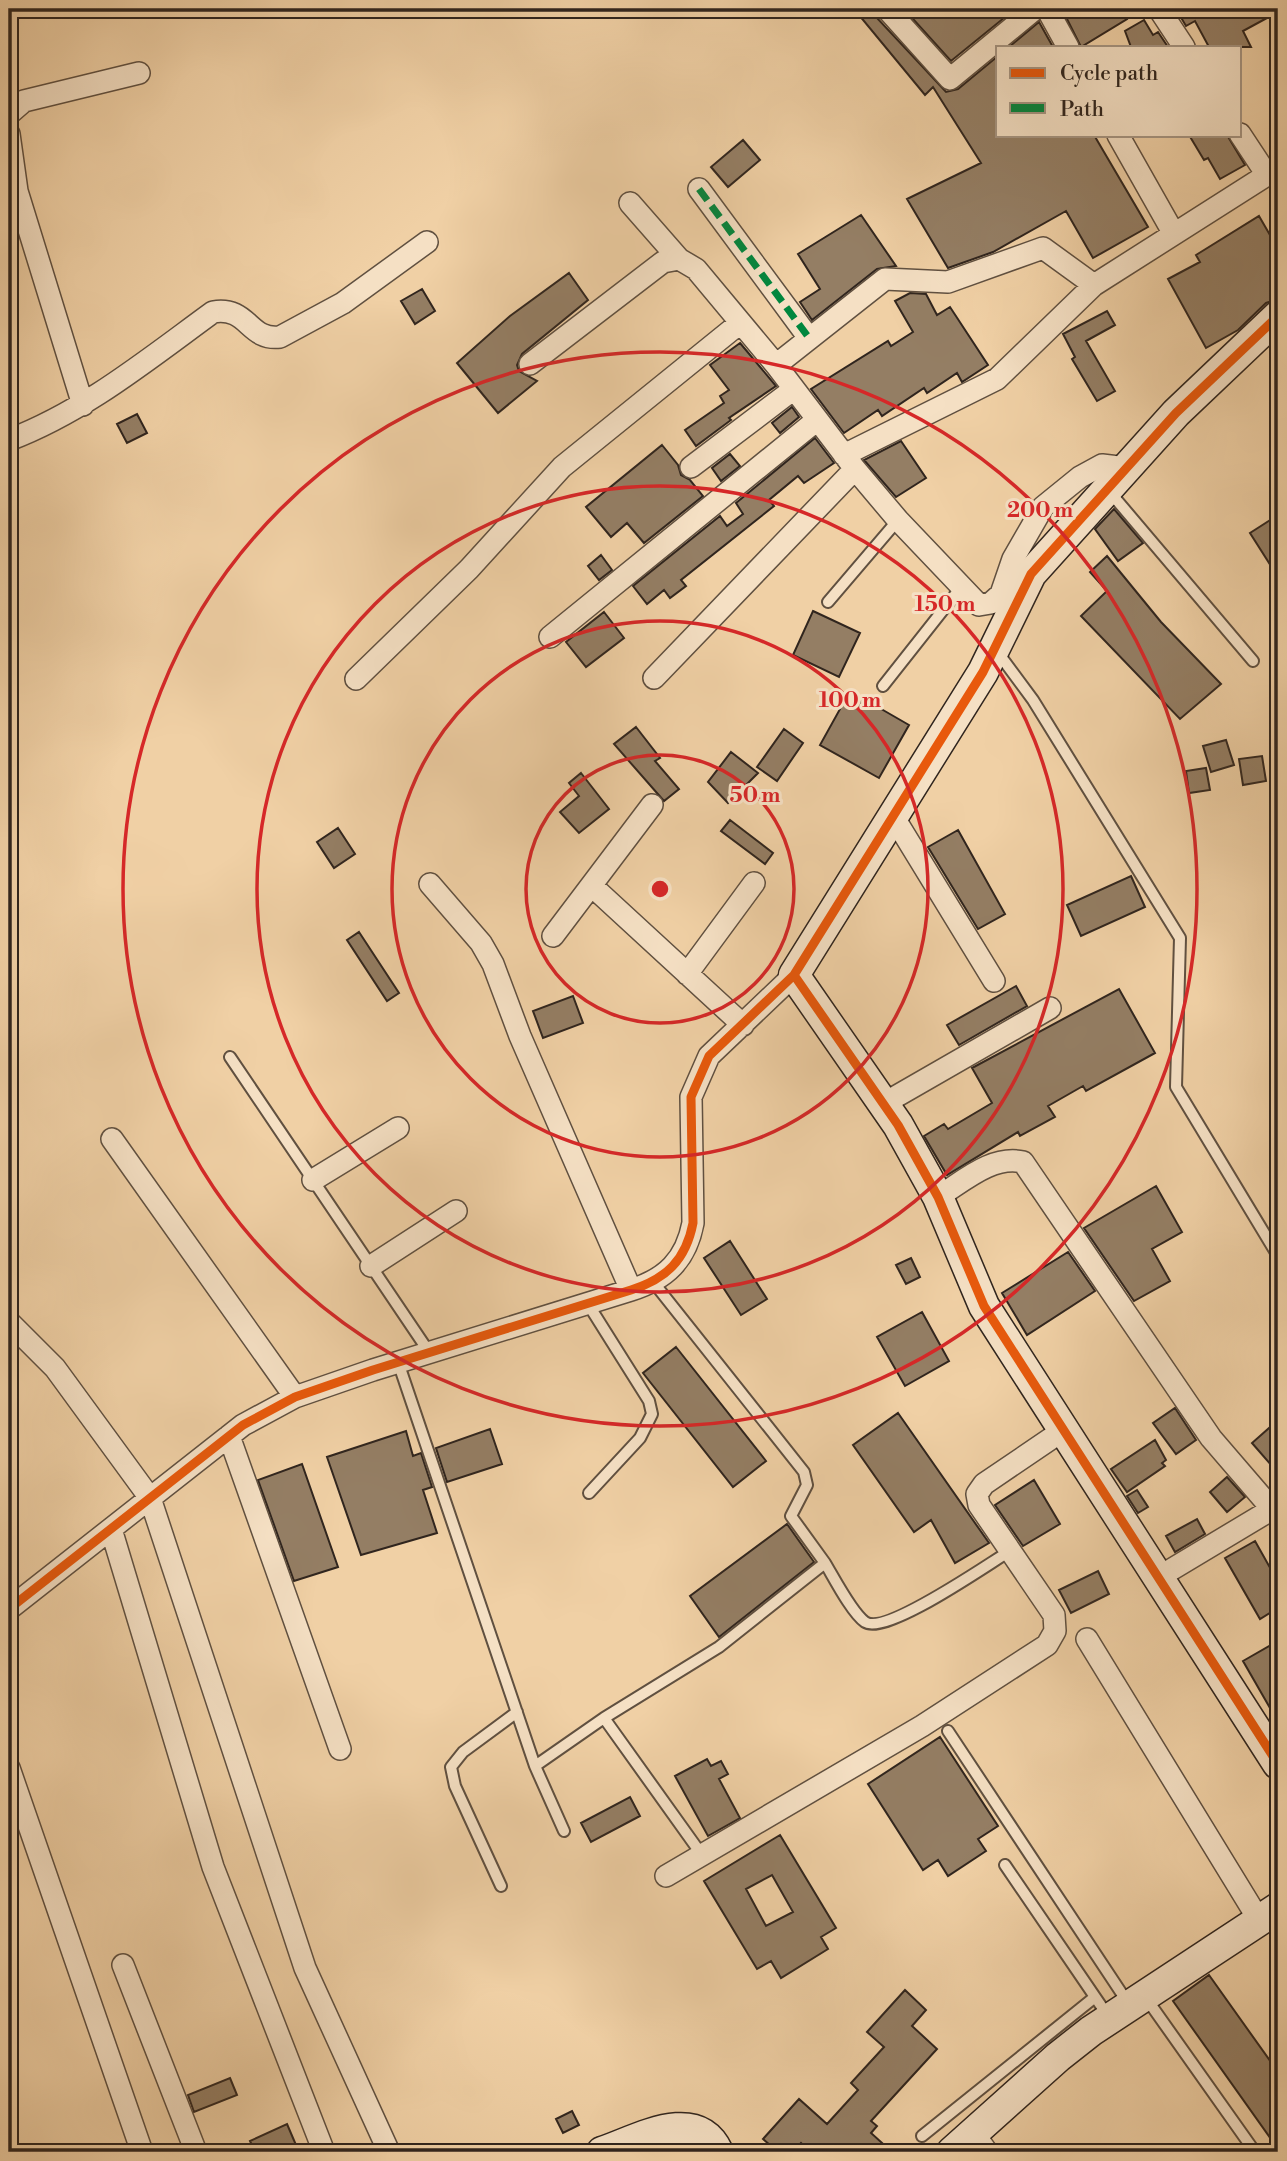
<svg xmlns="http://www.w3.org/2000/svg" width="1287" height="2161" viewBox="0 0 1287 2161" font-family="'Libre Bodoni',serif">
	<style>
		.building { fill: #947e64; stroke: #30251e; stroke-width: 2; fill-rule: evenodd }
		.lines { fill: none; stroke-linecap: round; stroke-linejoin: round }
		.lane-casing { stroke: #605040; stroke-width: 14 }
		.street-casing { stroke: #605040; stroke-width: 24 }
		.secondary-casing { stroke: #30251e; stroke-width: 33 }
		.lane { stroke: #f5e0c4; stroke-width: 10 }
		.street { stroke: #f5e0c4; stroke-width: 21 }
		.secondary { stroke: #f5e0c4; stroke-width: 30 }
		.quiet { stroke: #00873e; stroke-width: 7; stroke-dasharray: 14 7; stroke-linecap: butt }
		.cycleway-casing { stroke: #f5e0c4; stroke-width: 13 }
		.cycleway { stroke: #e8590c; stroke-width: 9 }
		.ring { fill: none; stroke: #d62828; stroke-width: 3.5 }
		.centre { fill: #d62828; stroke: #f5e0c4; stroke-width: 3.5 }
		.ring-label { font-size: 21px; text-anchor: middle; font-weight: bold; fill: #d62828; stroke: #f5e0c4; stroke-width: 6; stroke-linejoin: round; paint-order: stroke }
	</style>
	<rect width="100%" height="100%" fill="#f0d0a5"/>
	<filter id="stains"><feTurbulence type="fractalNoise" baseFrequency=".00286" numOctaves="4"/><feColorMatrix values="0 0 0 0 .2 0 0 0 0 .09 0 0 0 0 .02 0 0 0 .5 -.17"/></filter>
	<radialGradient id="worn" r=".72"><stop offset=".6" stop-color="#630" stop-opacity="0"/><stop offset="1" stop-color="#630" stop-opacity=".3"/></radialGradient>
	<!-- building -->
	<path class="building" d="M854,9H874L877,18L946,92L958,89L998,56V135H1094L1148,227L1093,258L1066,211L993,252L948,268L907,199L981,163L933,87L925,95Z
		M904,9H1015L951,61Z
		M1062,9H1122L1127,19L1081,47Z
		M1176,9H1278V12L1243,31L1251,47H1209L1195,21L1186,26Z
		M1144,20L1153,35L1158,32L1168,47H1131L1125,31Z
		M1039,22L1053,47H1009Z
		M1189,135H1227L1245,165L1220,179L1208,158L1204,160Z
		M743,140L760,160L728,187L711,167Z
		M861,215L896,266L877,269L812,320L800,302L820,289L798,254Z
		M1259,216L1278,249V299L1266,303L1238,330L1206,348L1168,279L1200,262L1196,255Z
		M569,273L588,300L522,354L517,365L519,371L537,381L498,413L457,363L510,316Z
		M422,289L435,311L415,324L401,301Z
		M910,293L926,294L937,315L950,307L988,365L962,382L957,373L927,393L924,388L882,416L878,410L844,433L811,389L888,341L891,346L913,332L895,301Z
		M1107,311L1115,325L1086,341L1115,391L1097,401L1072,359L1075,357L1063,334Z
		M740,343L776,386L729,418L731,420L696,446L685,430L724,403L720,396L729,390L710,365Z
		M792,407L799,417L780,433L772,423Z
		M137,414L147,433L127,443L117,424Z
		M815,438L834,463L804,483L798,476L769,500L774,506L681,580L686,586L670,598L664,590L647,604L633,586L720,516L727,526L743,514L736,503Z
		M901,441L926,478L896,497L864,460Z
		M662,445L678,465L681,475L690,480L703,496L644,543L627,523L611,537L586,507Z
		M730,454L740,466L721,481L712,468Z
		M1114,509L1143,543L1118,561L1095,529Z
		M1278,515V577L1250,533Z
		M601,555L612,570L599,580L588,566Z
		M1107,556L1161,622L1221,684L1180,719L1081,616L1107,591L1090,572Z
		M813,611L860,633L839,677L793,655Z
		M604,612L624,638L586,667L566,642Z
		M850,691L909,725L879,778L820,745Z
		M636,727L660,758L655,761L679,789L664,801L614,744Z
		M784,729L803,743L777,781L757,767Z
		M1226,740L1234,765L1211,772L1203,746Z
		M731,752L758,773L728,803L708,782Z
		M1262,756L1266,781L1243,785L1239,759Z
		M1206,768L1210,790L1189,793L1186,771Z
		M581,773L609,809L579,833L560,812L579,796L569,783Z
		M730,820L773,853L765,864L721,831Z
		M338,828L355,854L334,868L317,842Z
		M958,830L1005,914L978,929L928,847Z
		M1131,876L1145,907L1081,936L1067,905Z
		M359,932L399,993L387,1001L347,940Z
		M1016,986L1027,1006L959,1045L947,1025Z
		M1119,989L1155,1053L1086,1091L1083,1086L1048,1106L1055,1117L1020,1136L1018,1132L947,1175L924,1136L944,1124L948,1129L992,1103L972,1068Z
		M573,996L583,1023L543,1038L533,1011Z
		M1156,1186L1182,1232L1152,1249L1170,1281L1134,1301L1084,1228Z
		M730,1241L767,1299L741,1315L704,1258Z
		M1068,1252L1095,1291L1027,1335L1002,1293Z
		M911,1258L920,1277L906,1284L896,1265Z
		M922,1312L949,1361L905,1386L877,1337Z
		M676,1347L766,1461L733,1487L643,1373Z
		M1175,1408L1196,1440L1176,1454L1153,1423Z
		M898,1413L989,1543L955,1563L931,1520L914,1532L853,1445Z
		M1278,1420V1473L1252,1443Z
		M490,1429L502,1464L447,1482L436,1448Z
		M406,1431L413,1456L421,1453L432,1487L423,1490L437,1533L361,1555L327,1457Z
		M1155,1440L1166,1460L1162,1463L1165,1466L1127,1492L1111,1469Z
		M302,1464L338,1567L294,1581L258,1480Z
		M1227,1477L1245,1497L1227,1512L1210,1492Z
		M1034,1480L1060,1524L1023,1546L995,1505Z
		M1137,1490L1148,1507L1138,1513L1127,1496Z
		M1197,1519L1205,1534L1175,1552L1166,1536Z
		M787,1524L814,1562L719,1637L690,1596Z
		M1255,1541L1278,1582V1608L1260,1619L1225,1558Z
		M1098,1571L1109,1594L1071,1613L1059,1590Z
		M1278,1641V1722L1243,1661Z
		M940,1737L998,1826L978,1839L986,1851L948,1876L938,1860L923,1870L868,1784Z
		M707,1759L711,1766L721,1761L728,1774L719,1779L740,1818L708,1836L675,1776Z
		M630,1797L640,1816L591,1842L581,1823Z
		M780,1835L836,1928L821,1937L828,1949L781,1978L771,1961L757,1969L704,1881ZM772,1875L793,1912L766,1926L746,1889Z
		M1209,1975L1278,2072V2149L1173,2001Z
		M905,1990L926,2010L912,2026L937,2049L871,2121L877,2126L871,2133L892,2152H810L801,2143L793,2152H778L763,2139L799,2099L827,2124L858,2090L851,2083L884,2047L867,2032Z
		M230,2078L237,2095L194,2112L188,2095Z
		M572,2111L579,2125L563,2133L556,2119Z
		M287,2124L299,2152H255L250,2141Z"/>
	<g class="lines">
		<defs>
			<path id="lane" d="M1109,491L1253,661
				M828,602L898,520
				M996,650L1033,700L1180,938L1176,1087L1278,1256
				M883,686L962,586
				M230,1057L429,1352
				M654,1283L804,1472L807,1485L791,1516L825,1563
				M588,1304L649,1401L652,1414L640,1438L589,1493
				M398,1362L535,1766L564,1831
				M604,1718L702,1855
				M948,1731L1128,2003
				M535,1766L604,1718L719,1647L825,1563C834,1578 852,1613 865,1622C886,1636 988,1564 1010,1551
				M1005,1865L1108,2016
				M501,1886L455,1786L451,1767L463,1752L517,1712
				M1146,1998L1255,2152
				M922,2136L1095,1997"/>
			<path id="street" d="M887,9L950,79L1035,9
				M1047,9L1068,47
				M1159,9L1184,47
				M9,114L24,101L139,73
				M9,134L17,191L83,405
				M1240,134L1267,175
				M1118,135L1174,234
				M699,189L809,338
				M630,203L679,259
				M530,364L663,262L679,259L696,269L776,365
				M9,440C85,411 147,360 213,312C249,306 248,341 280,337L343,303L427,242
				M844,455L997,379L1094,285
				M691,467L794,389
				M855,469L898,520L979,605L991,603L1001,594L1013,559L1043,507L1080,477L1102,465L1127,468
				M550,637L817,420
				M654,678L855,469L776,365L885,279L948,282L1043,248L1094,285L1278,168
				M356,679L469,569L562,467L740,323
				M893,816L994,981
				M430,884L481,943L493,964L520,1036L631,1290
				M592,886L743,1025
				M553,936L652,805
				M687,974L754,883
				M883,1104L1050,1008
				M112,1139L295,1397
				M313,1180L398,1128
				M938,1197C964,1181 992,1155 1023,1162L1211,1438L1278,1516
				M371,1266L456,1211
				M9,1322L55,1368L150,1498L305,1968L389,2152
				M229,1436L340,1749
				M111,1529L213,1867L324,2152
				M1159,1577L1274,1508
				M9,1609L243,1425L295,1397L373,1370L631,1290C666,1279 686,1260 693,1223L691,1097L709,1056L794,975
				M1087,1639L1259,1920
				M9,1768L142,2152
				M666,1876L922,1726L1047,1645L1055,1631L1054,1615L979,1505L977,1494L984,1484L1065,1429
				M123,1965L196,2152
				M974,2134L987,2152"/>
			<path id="secondary" d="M1278,316L1176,413L1031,574L983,672L794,975L898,1125L938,1197L984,1306L1278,1764
				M602,2152C638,2140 696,2105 718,2152
				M952,2152L1058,2057L1091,2031L1278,1908"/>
		</defs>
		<!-- lane casing -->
		<use href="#lane" class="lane-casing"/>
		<!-- street casing -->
		<use href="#street" class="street-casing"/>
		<!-- secondary casing -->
		<use href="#secondary" class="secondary-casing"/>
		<!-- lane -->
		<use href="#lane" class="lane"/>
		<!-- street -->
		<use href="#street" class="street"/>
		<!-- secondary -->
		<use href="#secondary" class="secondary"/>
		<!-- quiet -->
		<path class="quiet" d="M699,189L809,338"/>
		<defs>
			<path id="cycleway" d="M1278,316L1176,413L1031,574L983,672L794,975L898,1125L938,1197L984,1306L1278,1764
				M9,1609L243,1425L295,1397L373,1370L631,1290C666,1279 686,1260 693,1223L691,1097L709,1056L794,975"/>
		</defs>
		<!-- cycleway casing -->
		<use href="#cycleway" class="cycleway-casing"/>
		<!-- cycleway -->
		<use href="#cycleway" class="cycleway"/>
	</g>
	<!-- distance rings -->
	<g class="ring">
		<circle cx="660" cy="889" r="134"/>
		<circle cx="660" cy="889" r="268"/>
		<circle cx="660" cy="889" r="403"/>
		<circle cx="660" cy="889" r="537"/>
	</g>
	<circle cx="660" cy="889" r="10" class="centre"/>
	<g class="ring-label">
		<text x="1040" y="517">200 m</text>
		<text x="945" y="611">150 m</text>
		<text x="850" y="707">100 m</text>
		<text x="755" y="802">50 m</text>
	</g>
	<!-- margin -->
	<rect width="1287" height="2161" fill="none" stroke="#f0d0a5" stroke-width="35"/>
	<rect x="10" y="10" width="1266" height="2140" fill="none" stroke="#30251e" stroke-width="3.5"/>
	<rect x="18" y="18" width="1252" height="2126" fill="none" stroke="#30251e" stroke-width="2"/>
	<!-- legend -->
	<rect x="996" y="46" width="245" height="91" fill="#f5e0c4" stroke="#a69582" stroke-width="2"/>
	<rect x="1010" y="68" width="35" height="10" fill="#e8590c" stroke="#a69582" stroke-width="2"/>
	<text x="1060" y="80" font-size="21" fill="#30251e">Cycle path</text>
	<rect x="1010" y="103" width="35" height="10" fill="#00873e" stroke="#a69582" stroke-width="2"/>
	<text x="1060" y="116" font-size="21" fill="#30251e">Path</text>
	<rect width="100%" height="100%" filter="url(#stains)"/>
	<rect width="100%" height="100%" fill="url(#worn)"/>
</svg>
